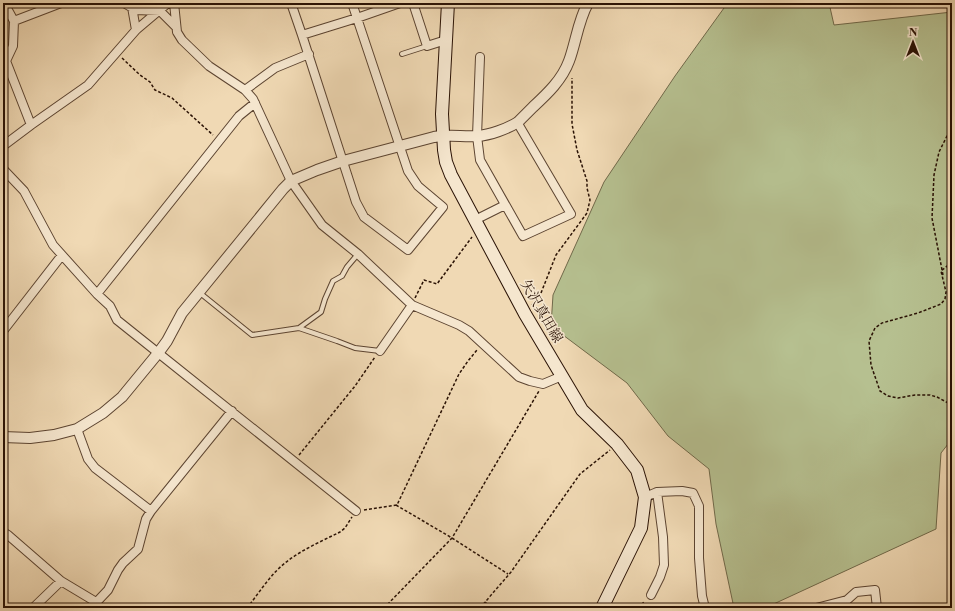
<svg xmlns="http://www.w3.org/2000/svg" width="955" height="611" viewBox="0 0 955 611" font-family="'Libre Bodoni','Noto Serif JP',serif">
	<style>
		.green { fill: #b6c090; stroke: #70694a }
		.lines { fill: none; stroke-linecap: round; stroke-linejoin: round }
		.service-casing { stroke: #5c4431; stroke-width: 6 }
		.minor-casing { stroke: #5c4431; stroke-width: 10 }
		.tertiary-casing { stroke: #5c4431; stroke-width: 12 }
		.secondary-casing { stroke: #2a1205; stroke-width: 14 }
		.path { stroke: #2a1205; stroke-width: 1.5; stroke-dasharray: 3 2; stroke-linecap: butt }
		.service { stroke: #f5e6ce; stroke-width: 4 }
		.minor { stroke: #f5e6ce; stroke-width: 8 }
		.tertiary { stroke: #f5e6ce; stroke-width: 10 }
		.secondary { stroke: #f5e6ce; stroke-width: 12 }
		.labels { text-anchor: middle; stroke-width: 3; stroke-linejoin: round; paint-order: stroke }
		.street-label { font-size: 14px; fill: #2a1205; stroke: #f5e6ce }
	</style>
	<rect width="100%" height="100%" fill="#f0d9b4"/>
	<filter id="stains"><feTurbulence type="fractalNoise" baseFrequency=".005" numOctaves="4"/><feColorMatrix values="0 0 0 0 .2 0 0 0 0 .09 0 0 0 0 .02 0 0 0 .5 -.17"/></filter>
	<radialGradient id="worn" r=".72"><stop offset=".6" stop-color="#630" stop-opacity="0"/><stop offset="1" stop-color="#630" stop-opacity=".3"/></radialGradient>
	<!-- green -->
	<path class="green" d="M722,3H829L834,25L952,12V439L941,453L936,529L765,608H734L716,524L709,469L668,436L627,383L551,326L553,295L604,182L675,76L724,8Z"/>
	<g class="lines">
		<defs>
			<path id="service" d="M402,54L427,46
				M200,293L252,335L299,328L337,341L355,348L380,351
				M299,328L321,312L325,299L333,281L342,276L347,267L358,254"/>
			<path id="minor" d="M4,3L14,21L13,46L6,61L31,125
				M124,3L136,10L160,11L176,27
				M174,3L177,32L182,40L209,66L245,90L253,99L291,181L322,225L358,254L412,305L459,325L469,331L519,377L530,381L543,384L562,376
				M291,3L302,35L356,202L364,217L408,250L443,207L418,186L408,171L352,3
				M413,3L427,46L446,40
				M132,7L136,30
				M14,21L61,3
				M302,35L357,18L400,3
				M480,57L477,136L480,160L523,236L571,214L517,122
				M245,90L275,68L309,54
				M3,146L31,125L88,85L136,30L168,3
				M3,169L24,191L53,245L97,294L110,306L117,320L356,511
				M475,220L505,205
				M97,294L239,116L255,103
				M3,331L62,255
				M380,351L412,305
				M77,429L88,459L95,468L151,511
				M645,497L657,492L682,491L693,493L699,506V558L702,596L705,608
				M3,532L8,535L61,581L96,602
				M651,595L660,577L664,565L663,537L657,492
				M33,608L61,581
				M91,608L108,590L118,570L123,563L138,549L146,519L151,511L232,411
				M816,608L847,600L856,592L875,590L877,608"/>
			<path id="tertiary" d="M3,437L30,438L54,435L77,429L103,413L122,397L159,352L167,341L182,313L283,189L291,181L317,170L343,161L434,137C449,134 463,137 477,136C490,135 507,129 518,122C523,117 528,112 533,107C547,94 562,80 569,61C576,42 578,21 588,3"/>
			<path id="secondary" d="M448,3L442,114L444,150L446,162L451,175L525,314L582,410L617,444L637,470L645,497L641,528L602,608"/>
		</defs>
		<!-- service casing -->
		<use href="#service" class="service-casing"/>
		<!-- minor casing -->
		<use href="#minor" class="minor-casing"/>
		<!-- tertiary casing -->
		<use href="#tertiary" class="tertiary-casing"/>
		<!-- secondary casing -->
		<use href="#secondary" class="secondary-casing"/>
		<!-- path -->
		<path class="path" d="M122,58L140,75L150,82L155,90L172,98L213,135
			M952,262L941,271L946,292L945,299L941,304L918,313L882,323L875,328L869,341L871,365L880,391L888,396L898,398L915,395H930L937,397L950,404L952,408
			M943,275L932,218L934,175L939,152L952,126
			M415,298L424,280L437,284L472,237
			M532,305L541,293L556,255L587,213L590,200L587,188V181L577,150L572,124V78
			M299,455L355,386L375,357
			M396,505L452,538L508,574
			M364,510L397,505L459,374L468,361L477,350
			M485,602L492,608
			M247,608C259,593 270,575 285,563C301,550 322,541 340,532L345,528L352,517
			M384,608L452,538L539,391
			M480,608L511,572L580,474L610,450
			M638,608L645,601"/>
		<!-- service -->
		<use href="#service" class="service"/>
		<!-- minor -->
		<use href="#minor" class="minor"/>
		<!-- tertiary -->
		<use href="#tertiary" class="tertiary"/>
		<!-- secondary -->
		<use href="#secondary" class="secondary"/>
	</g>
	<g class="labels">
		<!-- street labels -->
		<g class="street-label">
			<text transform="translate(542 311) rotate(60)" y="5">矢沢真田線</text>
		</g>
	</g>
	<!-- margin -->
	<rect width="955" height="611" fill="none" stroke="#f0d9b4" stroke-width="16"/>
	<rect x="4" y="4" width="947" height="603" fill="none" stroke="#2a1205" stroke-width="2"/>
	<rect x="8" y="8" width="939" height="595" fill="none" stroke="#2a1205"/>
	<!-- north arrow -->
	<g transform="translate(913 42)" stroke="#f5e6ce" stroke-width="3" paint-order="stroke">
	<path d="M0-3L7 15L0 10L-7 15Z" fill="#2a1205"/>
	<text y="-6" font-size="11" font-weight="bold" text-anchor="middle" fill="#2a1205">N</text>
	</g>
	<rect width="100%" height="100%" filter="url(#stains)"/>
	<rect width="100%" height="100%" fill="url(#worn)"/>
</svg>
